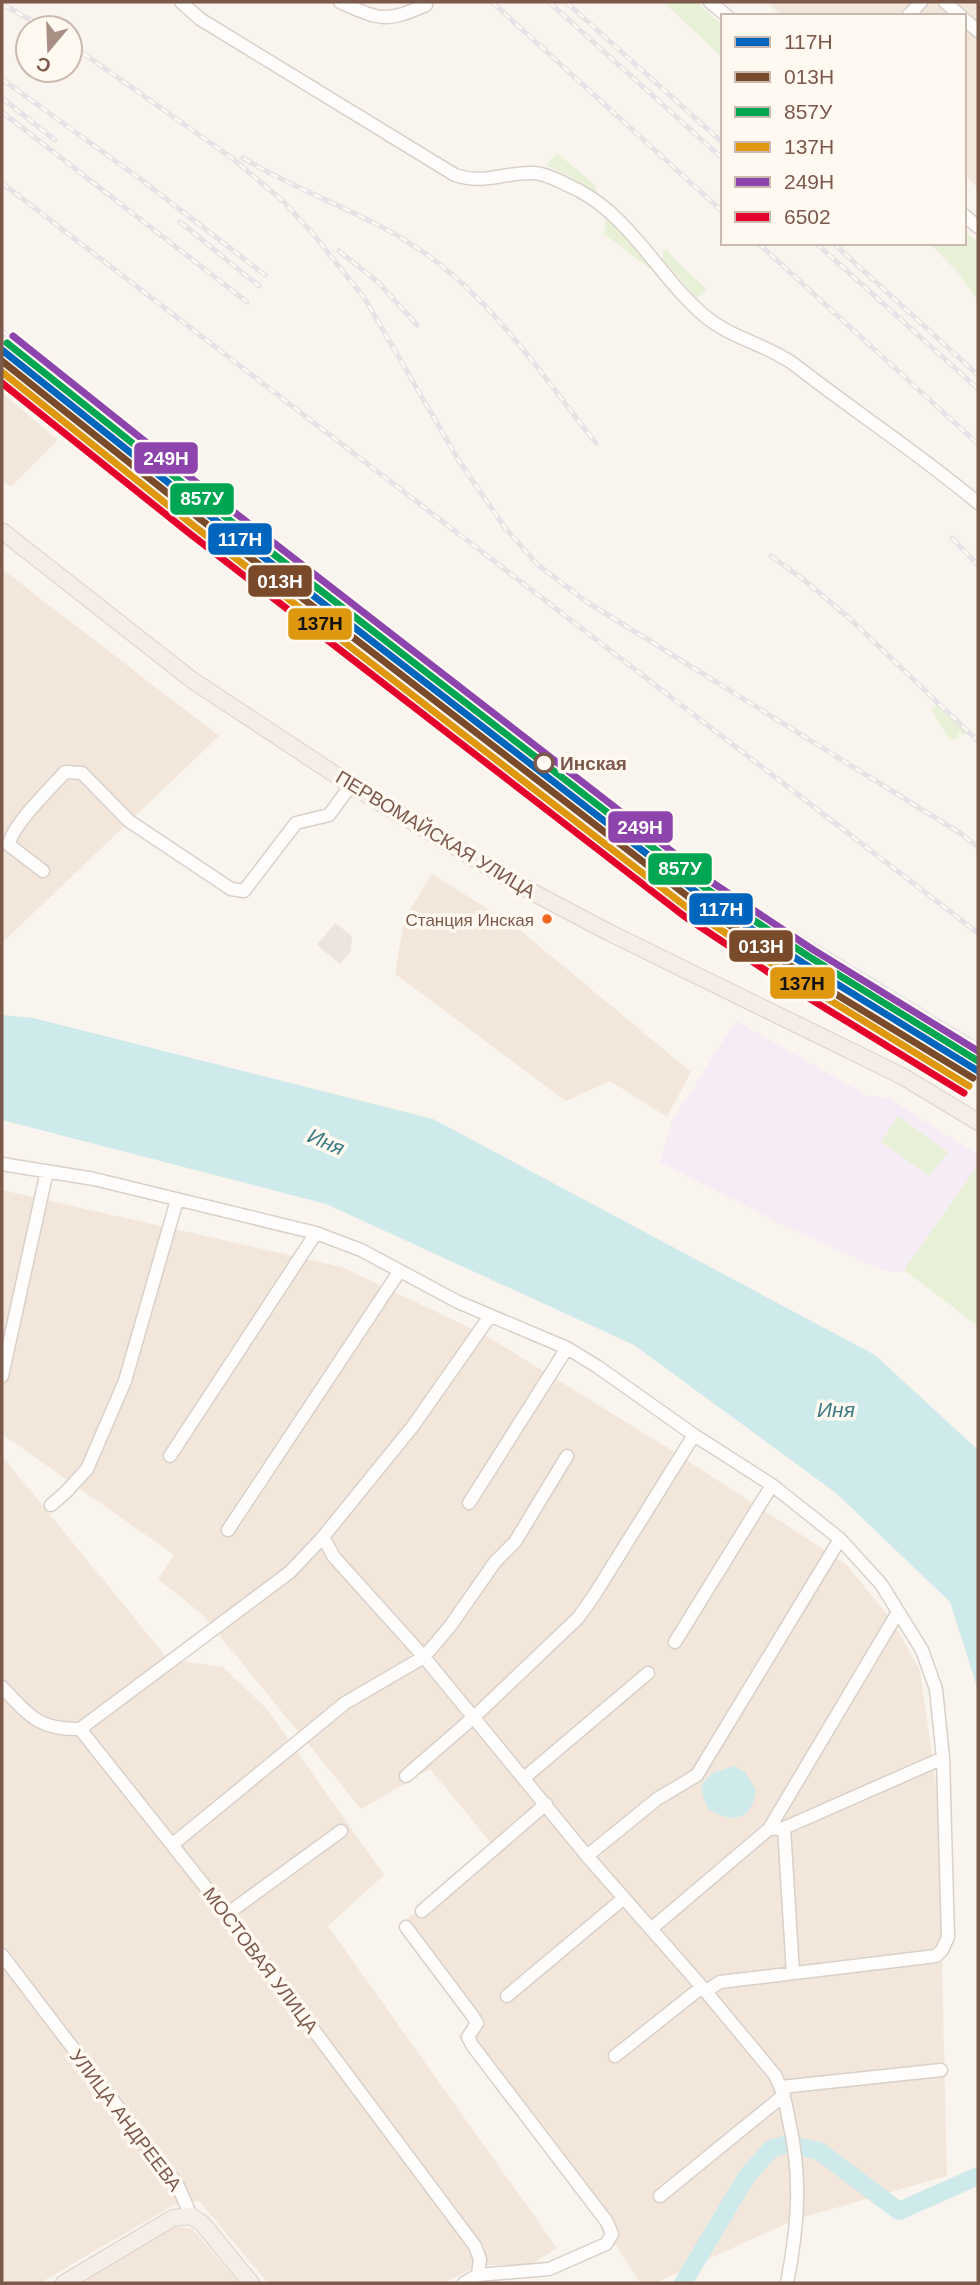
<svg xmlns="http://www.w3.org/2000/svg" width="980" height="2285" viewBox="0 0 980 2285" font-family="Helvetica,sans-serif">
	<style>
		.residential { fill: #f3e7dc }
		.industrial { fill: #ede4df }
		.education { fill: #f6ecf5 }
		.green { fill: #e8f1d8 }
		.water { fill: #cfeaeb }
		.lines { fill: none; stroke-linecap: round; stroke-linejoin: round }
		.river { stroke: #cfeaeb; stroke-width: 18 }
		.minor-casing { stroke: #d9d0ca; stroke-width: 15 }
		.major-casing { stroke: #dbd0ca; stroke-width: 18 }
		.minor { stroke: #fefdfc; stroke-width: 12 }
		.major { stroke: #f4eee6; stroke-width: 16 }
		.rail-casing { stroke: #e6e3e6; stroke-width: 5 }
		.rail { stroke: #fff9f2; stroke-width: 2.5; stroke-dasharray: 8; stroke-linecap: butt }
		.rail-1-casing { stroke: #fff9f2; stroke-width: 12 }
		.rail-2-casing { stroke: #fff9f2; stroke-width: 12 }
		.rail-3-casing { stroke: #fff9f2; stroke-width: 12 }
		.rail-4-casing { stroke: #fff9f2; stroke-width: 12 }
		.rail-5-casing { stroke: #fff9f2; stroke-width: 12 }
		.rail-6-casing { stroke: #fff9f2; stroke-width: 12 }
		.rail-1 { stroke: #0065bd; stroke-width: 7 }
		.rail-2 { stroke: #7a4b2a; stroke-width: 7 }
		.rail-3 { stroke: #00a651; stroke-width: 7 }
		.rail-4 { stroke: #de970f; stroke-width: 7 }
		.rail-5 { stroke: #8e44ad; stroke-width: 7 }
		.rail-6 { stroke: #e4002b; stroke-width: 7 }
		.stop-dot { fill: #fff9f2; stroke: #7c594a; stroke-width: 3.5 }
		.bus-dot { fill: #f26522; stroke: #fff9f2; stroke-width: 2.5 }
		.labels { text-anchor: middle; stroke-width: 7; stroke-linejoin: round; paint-order: stroke }
		.bus-label { font-size: 17px; fill: #7c594a; stroke: #fff9f2; text-anchor: end }
		.stop-label { font-size: 19px; font-weight: bold; fill: #7c594a; stroke: #fff9f2; text-anchor: start }
		.street-label { font-size: 19px; fill: #7c594a; stroke: #fff9f2 }
		.water-label { font-size: 21px; font-style: italic; fill: #3c7a82; stroke: #fff9f2 }
		.line-badge { stroke: #fff9f2; stroke-width: 2.5 }
		.badge-label { font-size: 19px; text-anchor: middle; font-weight: bold; fill: #fff }
		.pale-badge-label { font-size: 19px; text-anchor: middle; font-weight: bold; fill: #111 }
	</style>
	<rect width="100%" height="100%" fill="#faf4ee"/>
	<!-- residential -->
	<path class="residential" d="M767,2H978V188L964,175V16H782Z
		M2,393L58,440L11,487L2,480Z
		M2,569L219,736L2,943Z
		M432,874L515,926L691,1072L667,1117L610,1081L566,1101L395,974L404,920Z
		M2,1190L342,1267L485,1335L676,1453L846,1564L894,1623L920,1671L938,1798L947,2176L797,2219L655,2283H640L612,2239L458,2036L470,2023L403,1923L492,1844L430,1769L361,1809L202,1614L158,1579L174,1555L2,1434Z
		M2,1456L168,1659L223,1667L267,1709L384,1875L328,1926L557,2248L530,2265H479L444,2283H268L199,2201L172,2206L40,2283H2Z
		M170,2227L192,2228L239,2283H78Z"/>
	<!-- industrial -->
	<path class="industrial" d="M335,923L352,936L351,951L340,964L317,945Z"/>
	<!-- education -->
	<path class="education" d="M736,1021L866,1095L890,1099L978,1155V1165L903,1272L885,1271L783,1225L660,1162L672,1121Z"/>
	<!-- green -->
	<path class="green" d="M663,2H696L723,25V58Z
		M557,153L595,185L596,192L593,193L570,177L546,165Z
		M609,216L655,267L650,269L603,233L606,228L604,224Z
		M964,231L978,242V301L961,276L929,243H964Z
		M666,248L677,262L707,289L697,298L663,260V252Z
		M937,704L968,734L963,735L961,732L957,734L959,737L950,740L931,710Z
		M898,1116L948,1152L929,1176L881,1142Z
		M978,1165V1326L904,1270Z"/>
	<!-- water -->
	<path class="water" d="M2,1015L33,1018L433,1119L875,1355L978,1450V1690L950,1602L836,1493L634,1345L326,1204L2,1120Z
		M734,1766L745,1772L756,1790C752,1821 733,1824 708,1809L703,1796L702,1784L712,1773Z"/>
	<g class="lines">
		<!-- river -->
		<path class="river" d="M683,2283L747,2176L771,2149L788,2144L819,2151L899,2211L978,2176"/>
		<defs>
			<path id="minor" d="M181,2L200,19L455,175C485,185 503,172 534,173C548,174 565,184 578,190C632,218 660,279 706,317C733,339 768,345 795,365C855,412 920,454 978,503
				M340,2C381,20 384,23 426,5
				M710,2L727,16
				M945,2L961,16
				M908,16L921,2
				M964,19L978,31
				M964,215L978,227
				M43,871L9,845C11,826 51,788 65,772L82,773L129,821L231,889L244,891L296,823L329,815L351,785
				M2,1164L94,1179L316,1233L361,1250L458,1302L567,1348L598,1367L694,1435L772,1485L840,1539L881,1584L922,1650L936,1689L943,1758L948,1937L942,1950L936,1956L720,1982L706,1991
				M490,1316L413,1426L323,1537L334,1557L424,1657L587,1856L702,1987L775,2075C783,2090 786,2105 789,2121C802,2177 798,2227 787,2283
				M2,1376L47,1171
				M170,1456L316,1233
				M469,1503L567,1348
				M51,1505L65,1493L87,1469L125,1381L177,1200
				M228,1530L399,1272
				M675,1642L772,1485
				M2,1687C29,1715 38,1730 80,1729L227,1914L475,2246L480,2259L478,2275
				M80,1729L290,1572L323,1537
				M406,1776L474,1717L578,1618L593,1597L694,1435
				M524,1778L648,1673
				M784,1828L793,1973
				M769,1829L898,1612
				M173,1844L345,1703L424,1657L451,1625L495,1562L515,1542L567,1456
				M587,1856L657,1799L697,1775L840,1539
				M422,1911L546,1804
				M227,1914L341,1831
				M406,1927L472,2015L477,2023L468,2037L472,2045L607,2222L612,2234L606,2244L549,2269L478,2275L464,2283
				M651,1929L769,1829L784,1828L943,1758
				M2,1955L178,2186L191,2216
				M507,1996L624,1898
				M615,2056L702,1987
				M781,2087L941,2070
				M660,2196L784,2095"/>
			<path id="major" d="M2,531L192,680L351,785L521,886L610,933L902,1076L978,1122
				M64,2283L173,2218L191,2216L202,2223L251,2283"/>
		</defs>
		<!-- minor casing -->
		<use href="#minor" class="minor-casing"/>
		<!-- major casing -->
		<use href="#major" class="major-casing"/>
		<!-- minor -->
		<use href="#minor" class="minor"/>
		<!-- major -->
		<use href="#major" class="major"/>
		<defs>
			<path id="rail" d="M492,2L723,212
				M549,2L723,159
				M566,2L723,143
				M2,4L45,28
				M70,44L232,158L284,202L314,235L365,299L459,461L506,529L538,565L587,602L960,833L978,847
				M2,79L143,181L265,275
				M2,98L55,140
				M2,112L247,302
				M243,158C302,194 370,214 426,254C495,303 544,378 596,443
				M2,183L978,933
				M180,222L259,286
				M758,243L978,444
				M816,243L978,389
				M833,243L978,375
				M339,251L378,282L417,325
				M2,331L663,844L741,900L978,1045
				M952,538L978,565
				M771,556L803,579L849,618L978,741"/>
		</defs>
		<!-- rail casing -->
		<use href="#rail" class="rail-casing"/>
		<!-- rail -->
		<use href="#rail" class="rail"/>
		<defs>
			<path id="rail-1" d="M2,350L205,512L700,895L803,963L978,1071"/>
			<path id="rail-2" d="M2,361L200,519L695,902L798,971L973,1078"/>
			<path id="rail-3" d="M7,343L210,505L705,888L808,956L978,1061"/>
			<path id="rail-4" d="M2,372L194,526L689,909L794,978L969,1086"/>
			<path id="rail-5" d="M13,336L216,498L710,881L812,949L978,1051"/>
			<path id="rail-6" d="M2,383L189,533L684,916L789,986L964,1093"/>
		</defs>
		<!-- rail-1 casing -->
		<use href="#rail-1" class="rail-1-casing"/>
		<!-- rail-2 casing -->
		<use href="#rail-2" class="rail-2-casing"/>
		<!-- rail-3 casing -->
		<use href="#rail-3" class="rail-3-casing"/>
		<!-- rail-4 casing -->
		<use href="#rail-4" class="rail-4-casing"/>
		<!-- rail-5 casing -->
		<use href="#rail-5" class="rail-5-casing"/>
		<!-- rail-6 casing -->
		<use href="#rail-6" class="rail-6-casing"/>
		<!-- rail-1 -->
		<use href="#rail-1" class="rail-1"/>
		<!-- rail-2 -->
		<use href="#rail-2" class="rail-2"/>
		<!-- rail-3 -->
		<use href="#rail-3" class="rail-3"/>
		<!-- rail-4 -->
		<use href="#rail-4" class="rail-4"/>
		<!-- rail-5 -->
		<use href="#rail-5" class="rail-5"/>
		<!-- rail-6 -->
		<use href="#rail-6" class="rail-6"/>
	</g>
	<!-- markers -->
	<circle class="stop-dot" cx="544" cy="763" r="9"/>
	<circle class="bus-dot" cx="547" cy="919" r="6"/>
	<g class="labels">
		<!-- bus labels -->
		<g class="bus-label">
			<text x="534" y="926">Станция Инская</text>
		</g>
		<!-- stop labels -->
		<g class="stop-label">
			<text x="560" y="770">Инская</text>
		</g>
		<!-- street labels -->
		<g class="street-label">
			<text transform="translate(436 834) rotate(31)" y="7">ПЕРВОМАЙСКАЯ УЛИЦА</text>
			<text transform="translate(261 1960) rotate(53)" y="7">МОСТОВАЯ УЛИЦА</text>
			<text transform="translate(126 2120) rotate(53)" y="7">УЛИЦА АНДРЕЕВА</text>
		</g>
		<!-- water labels -->
		<g class="water-label">
			<text transform="translate(326 1142) rotate(23)" y="7">Иня</text>
			<text x="836" y="1417">Иня</text>
		</g>
	</g>
	<g class="line-badge">
		<rect x="133" y="441" width="66" height="34" rx="7" fill="#8e44ad"/>
		<rect x="169" y="482" width="66" height="34" rx="7" fill="#00a651"/>
		<rect x="207" y="522" width="66" height="34" rx="7" fill="#0065bd"/>
		<rect x="247" y="564" width="66" height="34" rx="7" fill="#7a4b2a"/>
		<rect x="287" y="607" width="66" height="34" rx="7" fill="#de970f"/>
		<rect x="607" y="810" width="67" height="34" rx="7" fill="#8e44ad"/>
		<rect x="647" y="852" width="66" height="34" rx="7" fill="#00a651"/>
		<rect x="688" y="892" width="66" height="34" rx="7" fill="#0065bd"/>
		<rect x="728" y="929" width="66" height="34" rx="7" fill="#7a4b2a"/>
		<rect x="769" y="966" width="67" height="34" rx="7" fill="#de970f"/>
	</g>
	<g class="badge-label">
		<text x="166" y="465">249Н</text>
		<text x="202" y="505">857У</text>
		<text x="240" y="546">117Н</text>
		<text x="280" y="588">013Н</text>
		<text x="640" y="834">249Н</text>
		<text x="680" y="875">857У</text>
		<text x="721" y="916">117Н</text>
		<text x="761" y="953">013Н</text>
	</g>
	<g class="pale-badge-label">
		<text x="320" y="630">137Н</text>
		<text x="802" y="990">137Н</text>
	</g>
	<!-- border -->
	<rect width="980" height="2285" fill="none" stroke="#7c594a" stroke-width="7"/>
	<!-- legend -->
	<rect x="721" y="14" width="245" height="231" fill="#fff9f2" stroke="#cbb9af" stroke-width="2"/>
	<rect x="735" y="37" width="35" height="10" fill="#0065bd" stroke="#cbb9af" stroke-width="2"/>
	<text x="784" y="49" font-size="21" fill="#7c594a">117Н</text>
	<rect x="735" y="72" width="35" height="10" fill="#7a4b2a" stroke="#cbb9af" stroke-width="2"/>
	<text x="784" y="84" font-size="21" fill="#7c594a">013Н</text>
	<rect x="735" y="107" width="35" height="10" fill="#00a651" stroke="#cbb9af" stroke-width="2"/>
	<text x="784" y="119" font-size="21" fill="#7c594a">857У</text>
	<rect x="735" y="142" width="35" height="10" fill="#de970f" stroke="#cbb9af" stroke-width="2"/>
	<text x="784" y="154" font-size="21" fill="#7c594a">137Н</text>
	<rect x="735" y="177" width="35" height="10" fill="#8e44ad" stroke="#cbb9af" stroke-width="2"/>
	<text x="784" y="189" font-size="21" fill="#7c594a">249Н</text>
	<rect x="735" y="212" width="35" height="10" fill="#e4002b" stroke="#cbb9af" stroke-width="2"/>
	<text x="784" y="224" font-size="21" fill="#7c594a">6502</text>
	<!-- north arrow -->
	<g transform="translate(49 49) rotate(199)"><circle r="33" fill="#fff9f2" stroke="#cbb9af" stroke-width="2"/>
	<path d="M0-5L12 26L0 18L-12 26Z" fill="#a88f83"/>
	<text y="-10" font-size="19" font-weight="bold" text-anchor="middle" fill="#7c594a">С</text>
	</g>
</svg>
